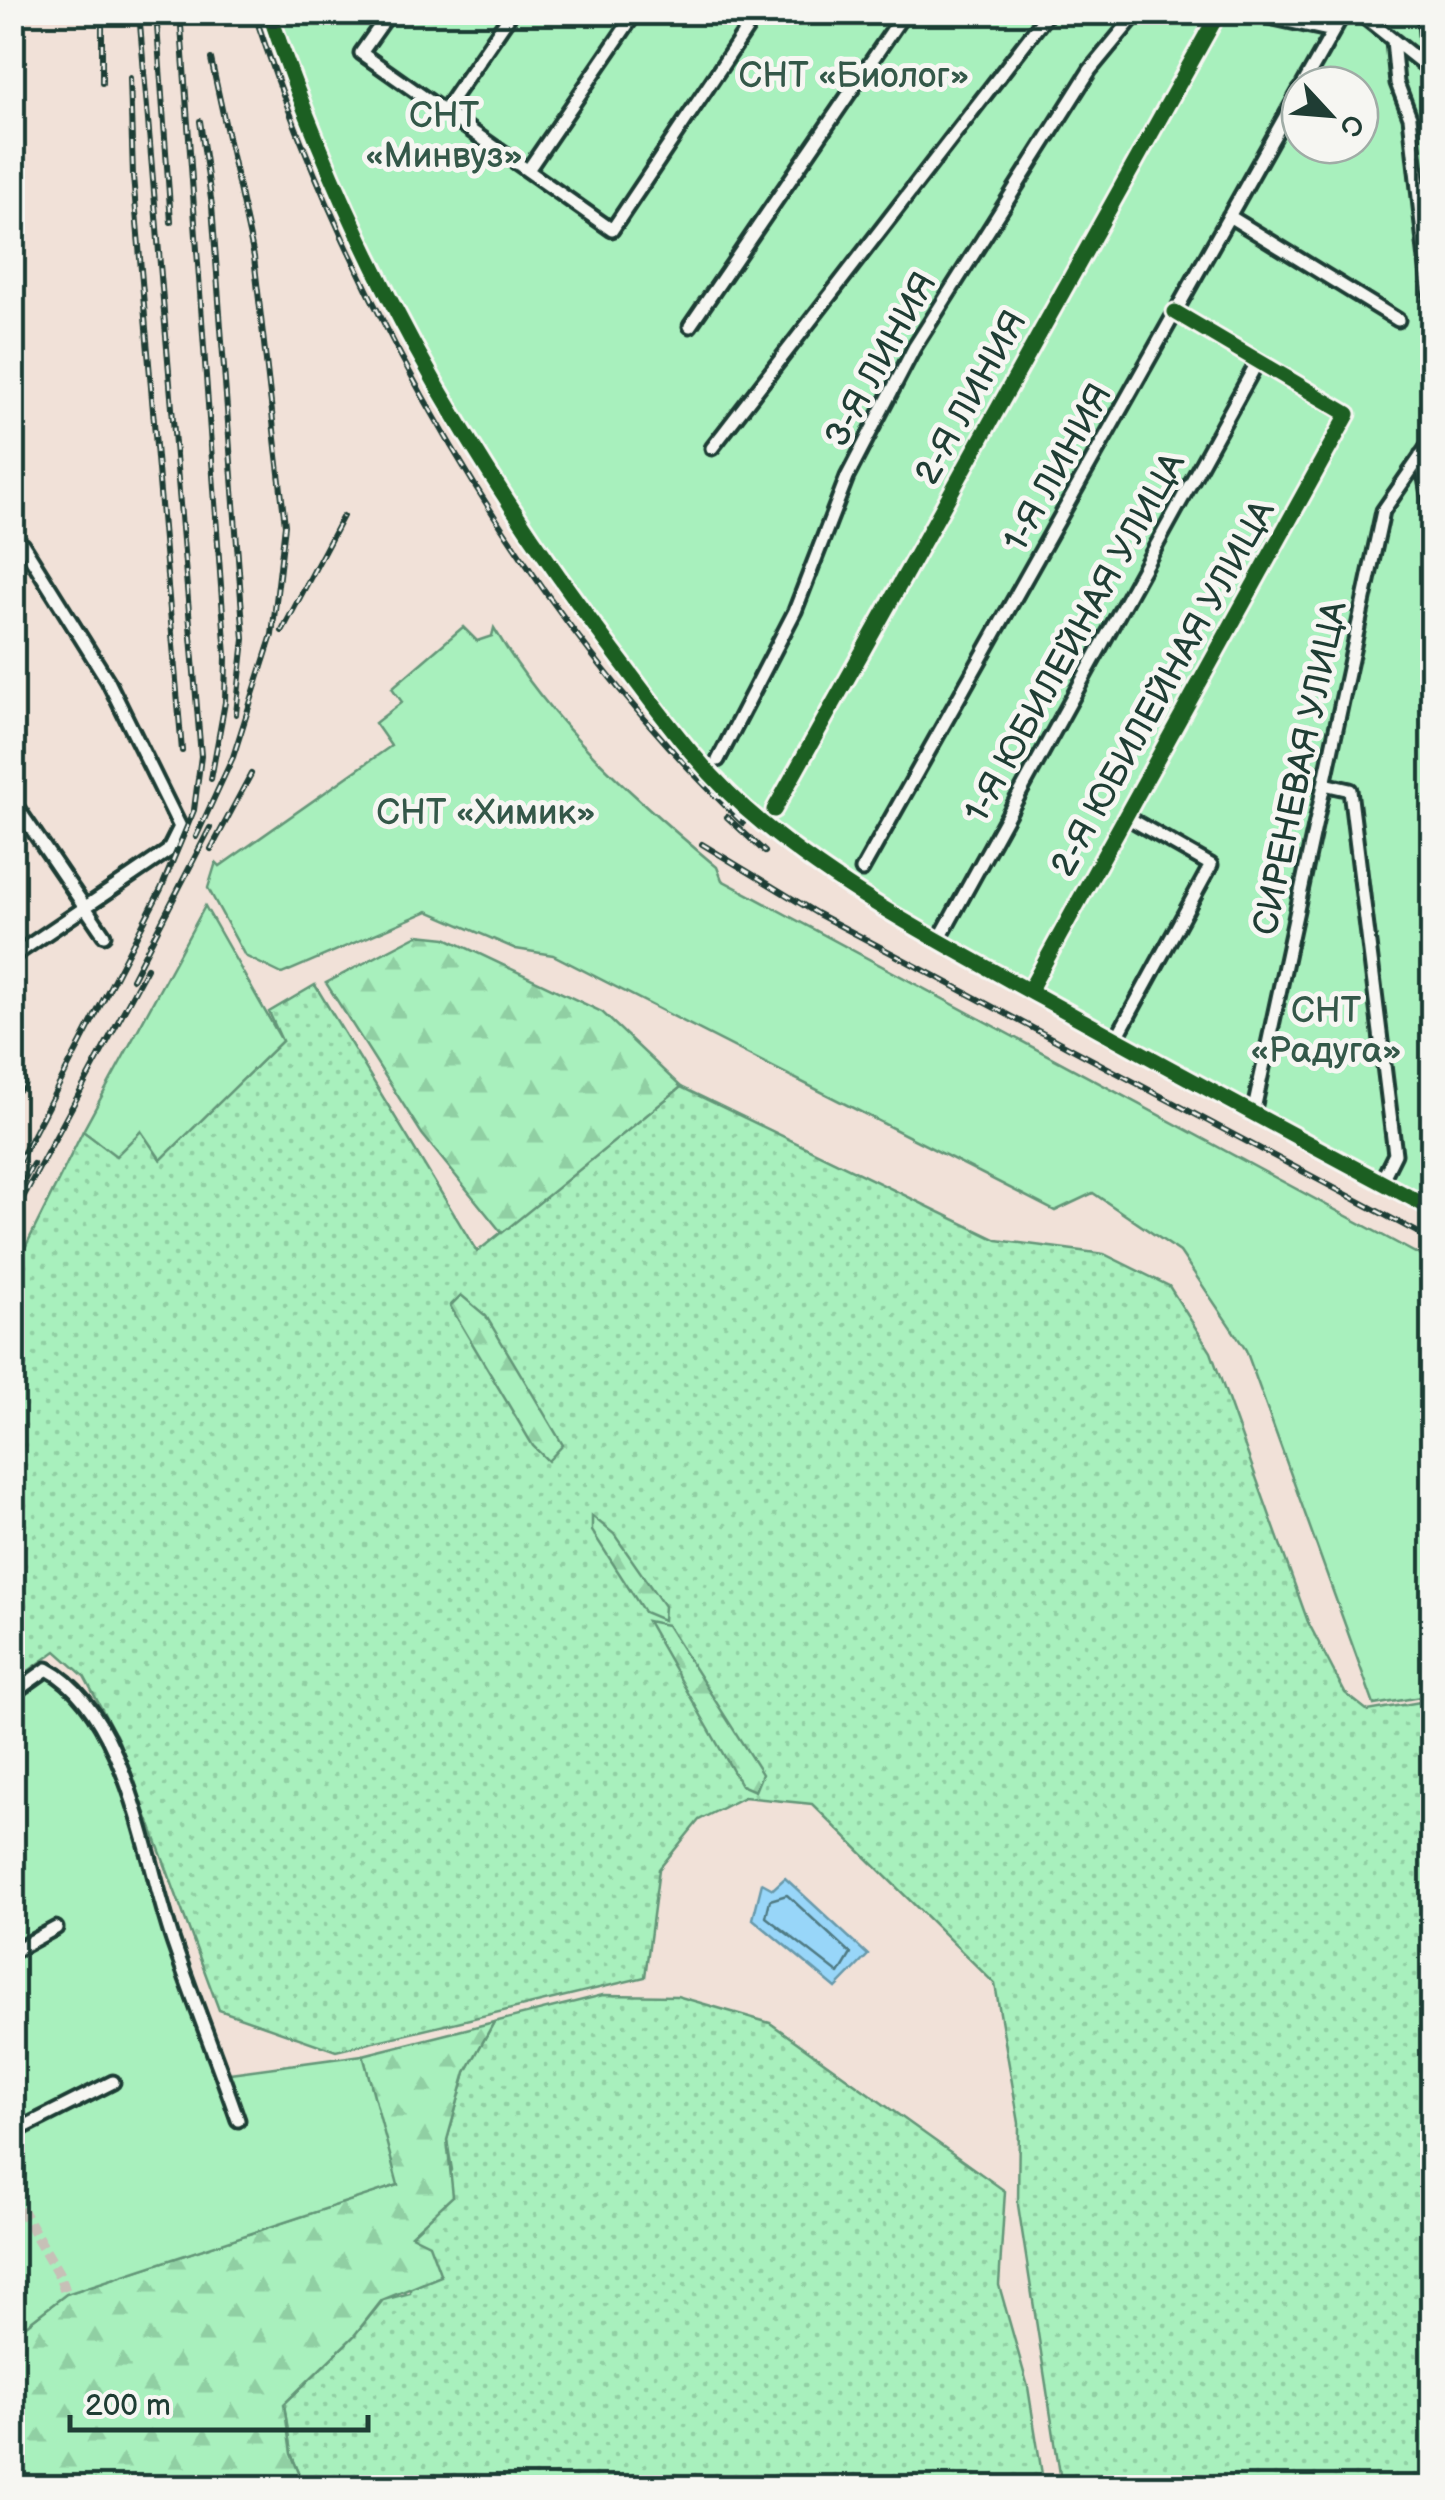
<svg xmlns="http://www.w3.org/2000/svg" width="1445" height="2500" viewBox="0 0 1445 2500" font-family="'Balsamiq Sans',sans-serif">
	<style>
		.grass { fill: url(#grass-dots); stroke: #649678; stroke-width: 2.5 }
		.forest { fill: url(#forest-firs); stroke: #649678; stroke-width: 2.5 }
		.garden { fill: #a8f0bd; stroke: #649678; stroke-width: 2.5; fill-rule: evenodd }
		.water { fill: #98d6f9; stroke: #6899aa; stroke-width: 2.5 }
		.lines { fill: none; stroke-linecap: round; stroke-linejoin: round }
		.shore { stroke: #4f7a83; stroke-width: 2.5 }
		.street-tunnel { stroke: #c7c0b7; stroke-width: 11; stroke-dasharray: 11 5.5; stroke-linecap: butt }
		.street-casing { stroke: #1f3d34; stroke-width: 19 }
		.street { stroke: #f6f6f2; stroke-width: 11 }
		.rail-casing { stroke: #1f3d34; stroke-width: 6 }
		.rail { stroke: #f6f6f2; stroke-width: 2.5; stroke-dasharray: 8; stroke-linecap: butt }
		.cycleway-casing { stroke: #f6f6f2; stroke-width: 21 }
		.cycleway { stroke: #1b5e20; stroke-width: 15 }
		.labels { text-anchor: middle; stroke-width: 10; stroke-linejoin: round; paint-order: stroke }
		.park-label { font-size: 35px; fill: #345849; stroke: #f6f6f2 }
		.street-label { font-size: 35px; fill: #1f3d34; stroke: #f6f6f2 }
	</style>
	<defs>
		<pattern id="grass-dots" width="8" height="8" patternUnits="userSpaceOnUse" patternTransform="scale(2.5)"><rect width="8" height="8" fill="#a8f0bd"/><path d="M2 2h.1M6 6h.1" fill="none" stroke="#90cfa3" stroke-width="1.8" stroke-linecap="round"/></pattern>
		<pattern id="forest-firs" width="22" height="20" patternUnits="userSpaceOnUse" patternTransform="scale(2.5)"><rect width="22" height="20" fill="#a8f0bd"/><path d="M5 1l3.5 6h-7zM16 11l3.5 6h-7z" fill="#90cfa3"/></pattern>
	</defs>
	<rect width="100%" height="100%" fill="#f1e1d8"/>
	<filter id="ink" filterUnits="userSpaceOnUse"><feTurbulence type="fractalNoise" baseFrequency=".01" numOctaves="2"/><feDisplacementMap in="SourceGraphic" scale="20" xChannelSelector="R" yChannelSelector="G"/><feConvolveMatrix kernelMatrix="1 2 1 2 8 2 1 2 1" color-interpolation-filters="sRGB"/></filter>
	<g filter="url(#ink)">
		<!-- grass -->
		<path class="grass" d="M315,985L477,1252L681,1087L997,1240L1104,1254L1169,1286L1211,1352L1308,1622L1345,1693L1368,1711L1432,1700V2487H1062L1018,2205L1019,2123L995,1984L812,1804L744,1797L699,1820L659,1869L645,1977L336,2051L219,2010L119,1741L84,1676L56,1651L13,1682L12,1274L83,1131L116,1155L141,1130L160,1159L282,1041L269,1012Z
			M603,1995L677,1996L770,2023L1005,2191L999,2285L1028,2387L1044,2487H305L291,2454L284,2404L353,2337L383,2300L410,2293V2235L425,2219L452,2170L447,2140L466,2072L494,2022Z"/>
		<!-- forest -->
		<path class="forest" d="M418,935L446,938L602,1012L681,1087L502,1233L422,1134L326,983Z
			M461,1295L486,1316L563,1445L548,1461L533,1446L450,1306Z
			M592,1516L614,1534L664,1606L663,1620L644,1612L592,1531Z
			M647,1621L667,1625L762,1774L755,1791L741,1785Z
			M494,2022L466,2072L447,2140L453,2196L411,2235L429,2244L441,2276L382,2300L353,2337L284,2404L291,2454L305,2487L13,2488V2335L66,2294L397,2185L363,2055Z"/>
		<!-- garden -->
		<path class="garden" d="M269,13H1432V1209L836,878L710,775L533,546L349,224ZM1300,85H1360V145H1300Z
			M463,627L477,641L492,636L494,628C551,725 632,796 717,867L722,880L1432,1262V1695L1374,1705L1246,1350L1180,1252L1093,1193L1055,1211L553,955L516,949L428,911L282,974L245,956L208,888L216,862L220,866L391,746L375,723L402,702L392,688Z
			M205,906L282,1041L161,1160L141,1131L116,1156L83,1131Z
			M47,1669L71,1682L109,1740L222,2074L363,2055L398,2185L66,2294L13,2335V1694Z"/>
		<!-- water -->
		<path class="water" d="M785,1878L868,1955L836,1988L753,1919L762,1883L773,1889Z"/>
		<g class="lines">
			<!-- shore -->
			<path class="shore" d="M787,1895L851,1954L839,1974L766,1917L770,1900Z"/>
			<!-- street-tunnel -->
			<path class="street-tunnel" d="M12,2194L60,2276L66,2294"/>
			<defs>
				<path id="street" d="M269,12C351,254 461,449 614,652C660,713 703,775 762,823C846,893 946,945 1042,998C1172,1070 1302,1140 1432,1209
					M390,12L361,53L612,230L758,12
					M1246,12L1333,31
					M1358,12L1432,71
					M1424,12L1429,68
					M1393,40L1397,83L1410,117L1432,314
					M1303,85L1344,12
					M444,111L512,12
					M528,170L636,12
					M1229,216L1398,320
					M690,326L905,12
					M712,448L1049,12
					M1421,455L1432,517
					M12,537L23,545L108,681L180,827L168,851L12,957
					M718,760L795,611L847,477L914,348L1090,70L1138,12
					M1324,784L1350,790L1395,1154L1381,1182
					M12,800L104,935
					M774,810L1219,12
					M862,870L1300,90
					M939,940L1258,361
					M1029,991L1348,414L1175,312
					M1116,1039L1211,865L1125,816
					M12,1074L18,1083
					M1253,1114L1383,511L1432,440
					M12,1694L47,1669C128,1712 146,1866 175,1947C195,2005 218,2062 238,2120
					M12,1952L56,1928
					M12,2133L113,2082"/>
			</defs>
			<!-- street casing -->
			<use href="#street" class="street-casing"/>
			<!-- street -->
			<use href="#street" class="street"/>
			<defs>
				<path id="rail" d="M156,12L171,222
					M180,12L226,656L225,702L211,779
					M254,12C349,300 523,613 743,823
					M130,78L133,176L182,751
					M102,83V12
					M200,121L212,206L244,639L236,714
					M282,631L343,516
					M727,817L765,852
					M196,837L233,757L272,635L285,525L254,257L211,59
					M702,844L818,914L1432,1240
					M211,849L251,774
					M132,979L210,828
					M12,1175L161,889L194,810L201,756L139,12
					M12,1203L33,1164
					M12,1218L147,968"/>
			</defs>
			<!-- rail casing -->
			<use href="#rail" class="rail-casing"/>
			<!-- rail -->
			<use href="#rail" class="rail"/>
			<defs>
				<path id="cycleway" d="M269,12C351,254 461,449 614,652C660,713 703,775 762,823C846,893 946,945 1042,998C1172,1070 1302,1140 1432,1209
					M774,810L1219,12
					M1029,991L1348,414L1175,312"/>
			</defs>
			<!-- cycleway casing -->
			<use href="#cycleway" class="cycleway-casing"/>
			<!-- cycleway -->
			<use href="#cycleway" class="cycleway"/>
		</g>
	</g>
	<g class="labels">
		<!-- park labels -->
		<g class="park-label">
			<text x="854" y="87">СНТ «Биолог»</text>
			<text x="444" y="127">СНТ<tspan x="444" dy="40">«Минвуз»</tspan></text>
			<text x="486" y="824">СНТ «Химик»</text>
			<text x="1326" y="1022">СНТ<tspan x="1326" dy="40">«Радуга»</tspan></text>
		</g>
		<!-- street labels -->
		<g class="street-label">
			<text transform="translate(880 359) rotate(-61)" y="12">3-Я ЛИНИЯ</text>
			<text transform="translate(970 397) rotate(-61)" y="12">2-Я ЛИНИЯ</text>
			<text transform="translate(1057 467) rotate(-61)" y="12">1-Я ЛИНИЯ</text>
			<text transform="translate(1074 637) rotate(-61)" y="12">1-Я ЮБИЛЕЙНАЯ УЛИЦА</text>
			<text transform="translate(1162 688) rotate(-61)" y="12">2-Я ЮБИЛЕЙНАЯ УЛИЦА</text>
			<text transform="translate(1299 768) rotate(-78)" y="12">СИРЕНЕВАЯ УЛИЦА</text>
		</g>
	</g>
	<!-- margin -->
	<rect width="1445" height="2500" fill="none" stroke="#f6f6f2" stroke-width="50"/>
	<rect x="25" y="25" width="1395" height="2450" fill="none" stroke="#1f3d34" stroke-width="4" filter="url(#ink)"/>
	<!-- north arrow -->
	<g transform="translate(1330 115) rotate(116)"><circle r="48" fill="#f6f6f2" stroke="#a0aca6" stroke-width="2.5"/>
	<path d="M0-8L18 38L0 25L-18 38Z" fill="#1f3d34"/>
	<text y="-15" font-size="28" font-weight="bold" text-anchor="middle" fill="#1f3d34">С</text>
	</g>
	<!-- scale -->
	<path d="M70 2415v15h298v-15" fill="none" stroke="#1f3d34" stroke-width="5"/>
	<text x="85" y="2415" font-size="30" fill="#1f3d34" stroke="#f6f6f2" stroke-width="8" paint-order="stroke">200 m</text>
</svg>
